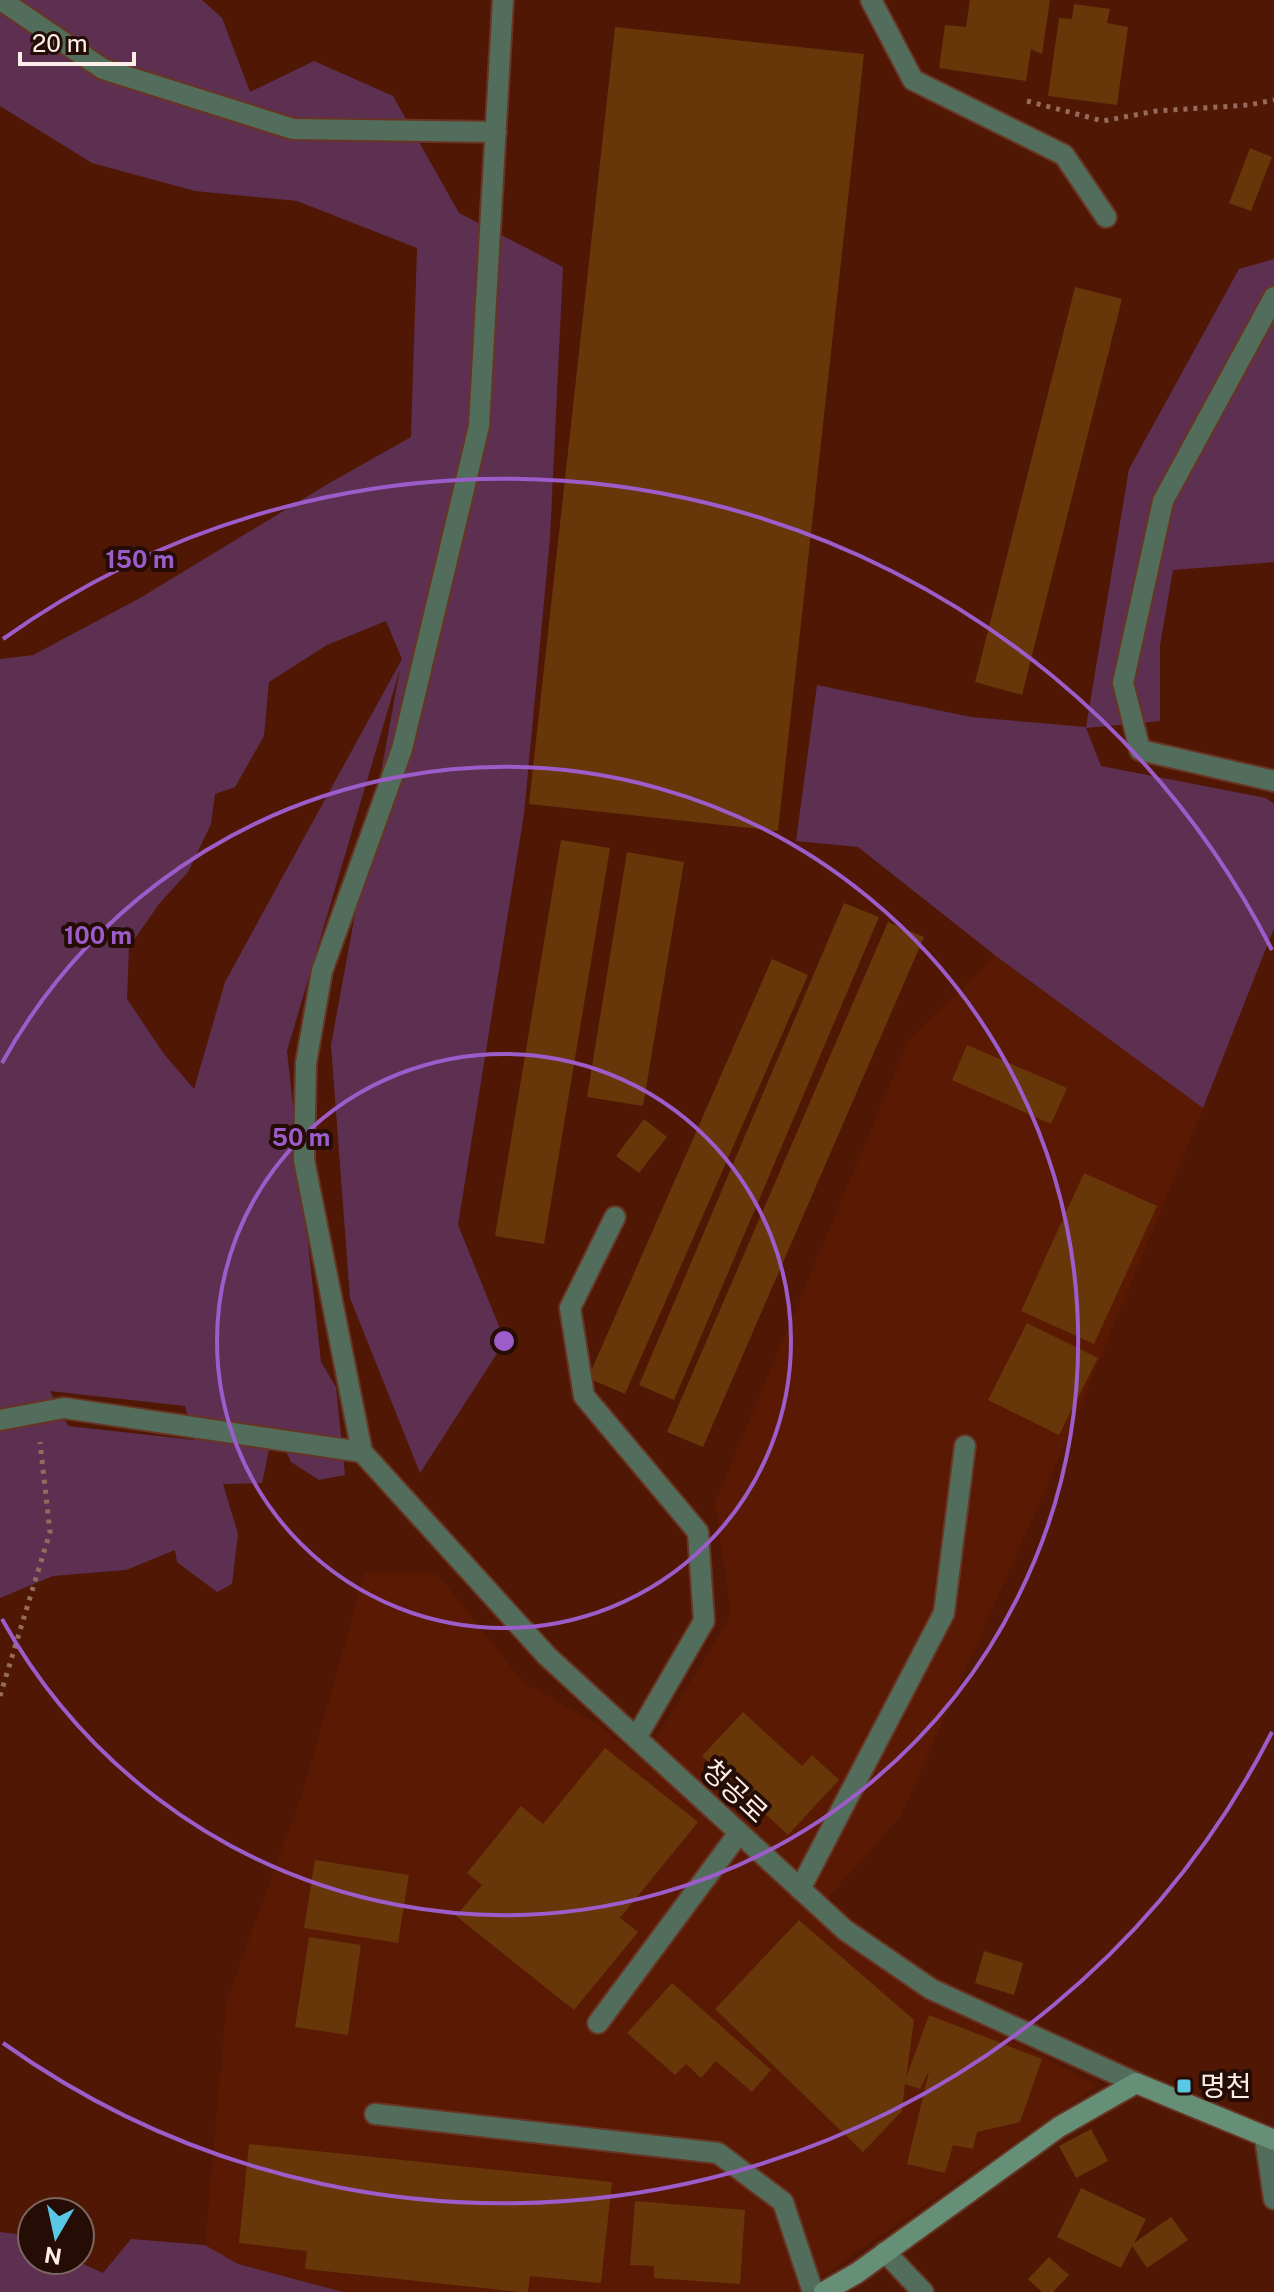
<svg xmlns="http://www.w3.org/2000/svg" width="1274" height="2292" viewBox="0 0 1274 2292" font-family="'Public Sans','Noto Sans KR',sans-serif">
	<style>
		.built { fill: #5a1903 }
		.green { fill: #5d3052; fill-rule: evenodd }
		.building { fill: #67370a }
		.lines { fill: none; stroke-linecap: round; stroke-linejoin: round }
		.lane-casing { stroke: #683524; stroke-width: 24 }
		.street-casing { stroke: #683524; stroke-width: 24 }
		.secondary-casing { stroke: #683524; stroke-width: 24 }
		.path { stroke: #946b5d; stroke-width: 5; stroke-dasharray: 4 6; stroke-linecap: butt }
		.lane { stroke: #526d5c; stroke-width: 20 }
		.street { stroke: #526d5c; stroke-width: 20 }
		.secondary { stroke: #659077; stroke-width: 20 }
		.ring { fill: none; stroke: #9c5cca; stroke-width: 4 }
		.poi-dot { fill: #59c8e5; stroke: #250c05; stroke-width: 3 }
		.labels { text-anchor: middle; stroke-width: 8; stroke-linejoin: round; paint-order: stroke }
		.street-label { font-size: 28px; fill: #feeee9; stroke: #250c05 }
		.poi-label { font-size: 28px; fill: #feeee9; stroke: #250c05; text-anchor: start }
		.centre { fill: #9c5cca; stroke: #250c05; stroke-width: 4 }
		.ring-label { font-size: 24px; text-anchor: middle; font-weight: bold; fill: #9c5cca; stroke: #250c05; stroke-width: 8; stroke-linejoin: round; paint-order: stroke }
	</style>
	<rect width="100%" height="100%" fill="#501704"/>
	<!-- built -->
	<path class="built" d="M996,956L1203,1108L1057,1463L901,1816L827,1899L655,1739L731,1615L715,1502L908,1041Z
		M365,1573H437L523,1682L596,1723L937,2001L1098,2085L799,2292H343L238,2264L205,2245L227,1999L303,1791Z"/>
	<!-- green -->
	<path class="green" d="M0,0H202L222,18L250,92L314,61L393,96L459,213L563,267L550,538L524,814L458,1225L505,1341L420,1473L350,1298L331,1045L400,669L287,1051L321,1362L336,1387L345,1475L319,1480L291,1462L274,1426L262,1483L223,1484L238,1534L232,1584L217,1592L177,1562L175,1550L126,1570L53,1576L0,1598V659L33,655L140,598L326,485L411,437L417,248L297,201L195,191L92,163L0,106ZM386,621L402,659L225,982L194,1089L164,1054L127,999L129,947L159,904L188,872L211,824L215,794L235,787L264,736L269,682L327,645ZM50,1391L185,1406L194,1440L68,1426Z
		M1274,259V562L1173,570L1160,645V721L1086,728L1101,766L1266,798L1274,804V928L1203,1108L996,956L858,847L796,841L817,685L971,717L1086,727L1129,469L1239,269Z
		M0,2232L16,2234L32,2241V2260H74L103,2273L131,2239L205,2245L238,2264L343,2292H0Z"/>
	<!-- building -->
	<path class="building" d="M970,0H1050L1042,54L1031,49L1026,81L939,68L945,25L966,27Z
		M1074,4L1110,9L1107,23L1128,27L1117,105L1048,96L1059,18L1072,19Z
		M615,27L864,54L778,831L529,804Z
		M1250,148L1272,157L1251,211L1229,203Z
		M1075,287L1122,299L1022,695L975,682Z
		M561,840L610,848L544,1244L495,1236Z
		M627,852L684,862L643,1106L587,1097Z
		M844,903L879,917L674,1400L639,1385Z
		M888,922L924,937L703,1447L667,1432Z
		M772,959L808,975L625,1394L588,1378Z
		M967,1045L1067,1088L1051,1124L952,1080Z
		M644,1119L667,1137L639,1173L616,1156Z
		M1084,1173L1157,1206L1094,1344L1021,1311Z
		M1027,1323L1098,1358L1059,1435L988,1400Z
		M743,1712L802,1766L812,1755L839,1780L788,1835L702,1756Z
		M605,1748L698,1822L620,1918L638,1932L574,2010L456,1916L482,1885L467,1873L521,1806L543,1824Z
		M315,1860L409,1875L398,1943L304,1928Z
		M799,1920L914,2020L906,2078L929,2015L1042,2059L1020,2122L977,2132L973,2149L953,2145L945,2173L907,2164L929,2071L920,2089L905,2084L902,2111L863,2152L715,2009Z
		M309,1937L361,1945L348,2035L295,2027Z
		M984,1951L1023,1963L1014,1995L975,1983Z
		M672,1983L771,2070L752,2092L716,2061L701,2078L686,2064L675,2075L627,2033Z
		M1091,2129L1108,2161L1076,2178L1059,2146Z
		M249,2144L612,2182L601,2283L530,2276L528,2292H520L305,2269L307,2251L239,2243Z
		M1081,2188L1146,2219L1134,2243L1171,2217L1188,2240L1147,2268L1132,2246L1121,2268L1057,2237Z
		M635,2201L745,2210L740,2284L654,2278V2266L630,2265Z
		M1049,2257L1069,2275L1053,2292H1042L1028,2279Z"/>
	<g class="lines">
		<defs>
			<path id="lane" d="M871,0L913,80L1064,155L1106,217
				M615,1217L570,1308L584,1396L698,1532L704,1621L636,1738
				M800,1889L944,1613L965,1446
				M598,2023L739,1833
				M375,2114L718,2153L783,2202L813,2292
				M885,2252L923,2292"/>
			<path id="street" d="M1,0L103,69L293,129L496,132
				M1274,297L1163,501L1123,683L1140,750L1274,781
				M0,1420L64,1408L362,1452
				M362,1452L304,1160L306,1063L322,971L402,749L479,426L503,0
				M362,1452L547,1656L845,1930L931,1989L1136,2083
				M1265,2137L1274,2199"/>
			<path id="secondary" d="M824,2292L857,2273L1059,2127L1136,2083L1274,2140"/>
		</defs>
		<!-- lane casing -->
		<use href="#lane" class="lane-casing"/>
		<!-- street casing -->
		<use href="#street" class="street-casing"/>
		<!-- secondary casing -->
		<use href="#secondary" class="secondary-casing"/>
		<!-- path -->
		<path class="path" d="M1027,101L1103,121L1156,111L1249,105L1274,100
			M0,1696L50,1532L40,1442"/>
		<!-- lane -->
		<use href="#lane" class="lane"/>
		<!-- street -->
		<use href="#street" class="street"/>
		<!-- secondary -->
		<use href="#secondary" class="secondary"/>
	</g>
	<!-- distance rings -->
	<g class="ring">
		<circle cx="504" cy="1341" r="287"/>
		<path d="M2 1063A574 574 0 1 1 2 1619"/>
		<path d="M1272 1732A862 862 0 0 1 3 2043M3 639A862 862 0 0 1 1272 950"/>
	</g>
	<!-- markers -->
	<rect class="poi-dot" x="1176" y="2078" width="16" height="16" rx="4"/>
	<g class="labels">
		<!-- street labels -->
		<g class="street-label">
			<text transform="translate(735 1791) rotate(43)" y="10">청공로</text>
		</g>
		<!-- poi labels -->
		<g class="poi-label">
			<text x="1200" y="2096">명천</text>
		</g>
	</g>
	<circle cx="504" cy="1341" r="12" class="centre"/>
	<g class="ring-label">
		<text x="140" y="568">150 m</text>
		<text x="98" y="944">100 m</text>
		<text x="301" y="1146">50 m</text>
	</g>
	<!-- north arrow -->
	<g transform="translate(56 2236) rotate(189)"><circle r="38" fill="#250c05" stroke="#7c6660" stroke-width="2"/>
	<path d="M0-6L14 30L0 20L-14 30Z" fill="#59c8e5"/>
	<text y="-12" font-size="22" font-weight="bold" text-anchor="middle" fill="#feeee9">N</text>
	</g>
	<!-- scale -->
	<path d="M20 52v12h114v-12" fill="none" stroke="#feeee9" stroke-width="4"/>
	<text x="32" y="52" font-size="24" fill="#feeee9" stroke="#250c05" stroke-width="6" paint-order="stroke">20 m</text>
</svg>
